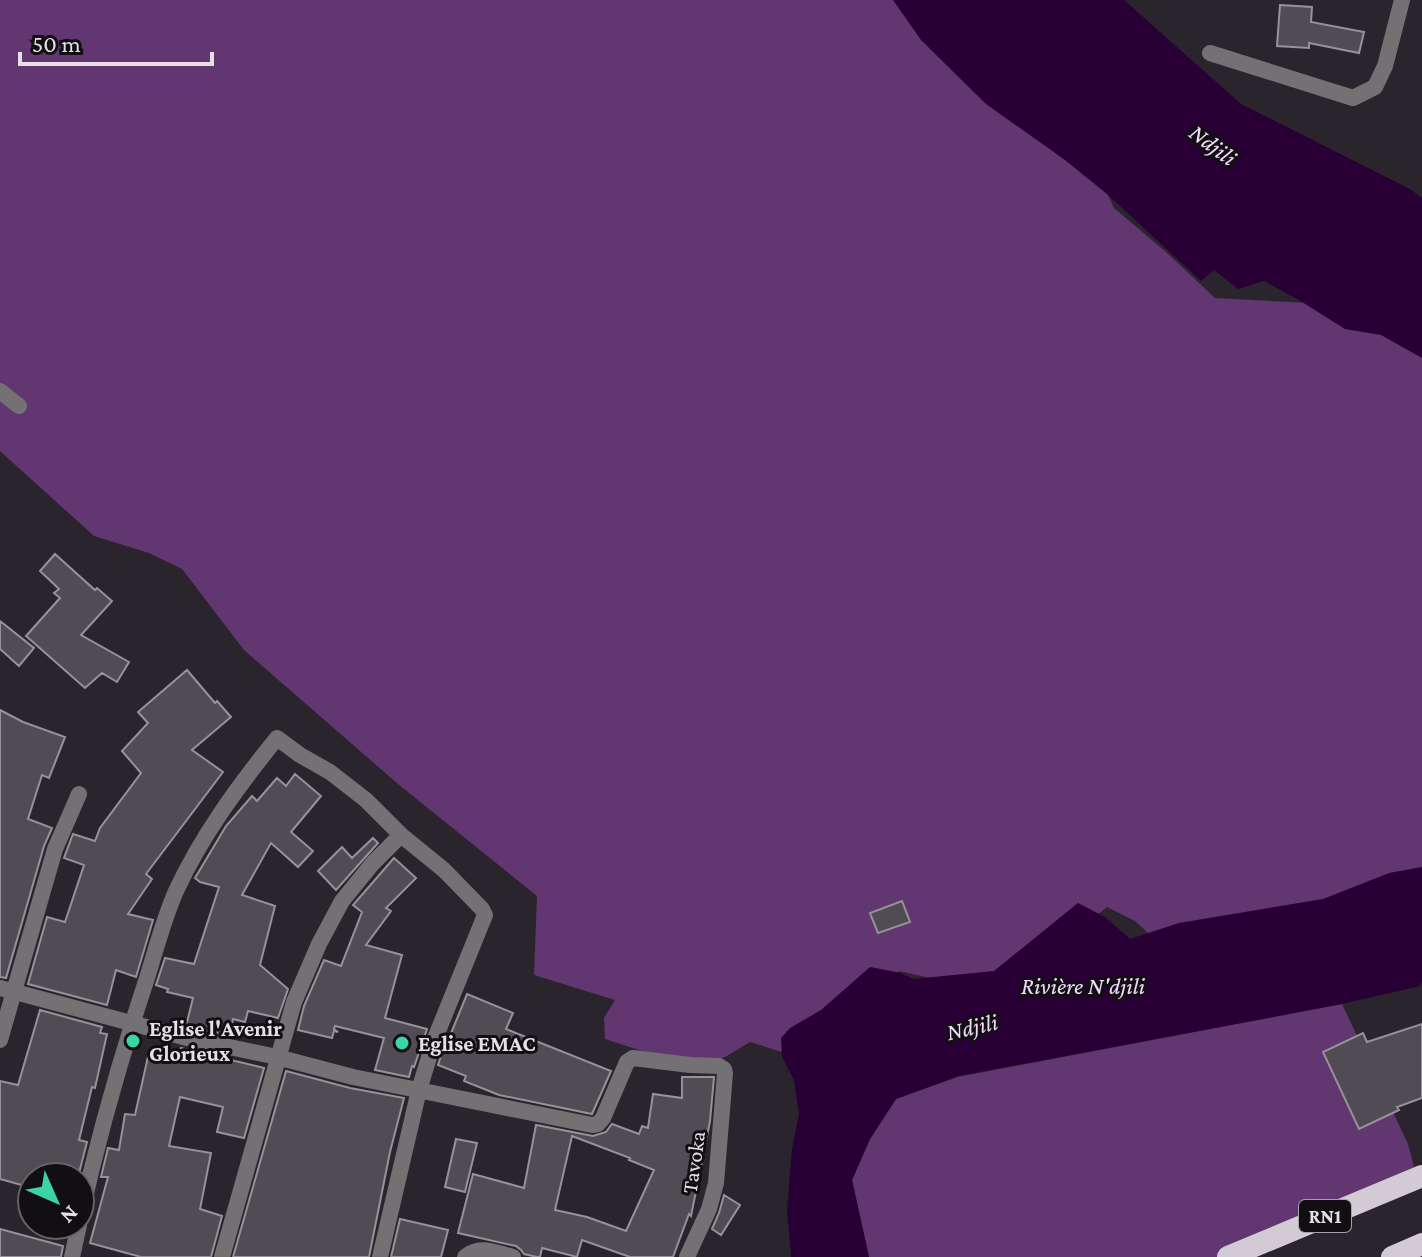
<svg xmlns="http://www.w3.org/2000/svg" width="1422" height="1257" viewBox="0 0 1422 1257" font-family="'Crimson Pro',serif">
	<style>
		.green { fill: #623670 }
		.water { fill: #290035 }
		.building { fill: #514b53; stroke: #97919a; stroke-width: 2; fill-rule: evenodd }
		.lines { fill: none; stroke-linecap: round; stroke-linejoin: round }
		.minor { stroke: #747175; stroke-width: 16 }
		.trunk { stroke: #d2cbd4; stroke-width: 22 }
		.poi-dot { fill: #3ad4a5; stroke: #110f12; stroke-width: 3 }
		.labels { text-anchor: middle; stroke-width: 6; stroke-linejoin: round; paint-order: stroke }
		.shield { fill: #110f12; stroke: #a5a1a6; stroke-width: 2 }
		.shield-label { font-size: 20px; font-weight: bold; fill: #e4e0e5 }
		.poi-label { font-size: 22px; font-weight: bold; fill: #e4e0e5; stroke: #110f12; text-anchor: start }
		.street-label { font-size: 22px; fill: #e4e0e5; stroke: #110f12 }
		.water-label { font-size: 24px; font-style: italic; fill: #f3d9fc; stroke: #110f12 }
	</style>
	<rect width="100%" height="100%" fill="#2a252c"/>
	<!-- green -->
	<path class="green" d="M0,0H918L1093,164L1114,208L1166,252L1215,298L1328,304L1422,346V877L1159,943L1135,921L1107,907L1042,961L1023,975L930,978L899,971L849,1015L811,1061L750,1042L725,1057L713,1061L651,1054L605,1039L604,1018L615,1000L534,975L537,896L398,784L244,650L182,569L149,553L94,536L0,451Z
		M1342,1004L1408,1144L1414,1167L1221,1257H869L852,1180L870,1139L896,1099L958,1077Z"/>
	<!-- water -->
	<path class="water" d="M893,0H1124L1241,104L1410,189L1422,198V358L1381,335L1345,329L1299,300L1264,281L1238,289L1214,270L1201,281L1107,194L1065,160L986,104L921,40Z
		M1422,867V982L1420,986L1342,1004L958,1076L896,1099L870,1139L852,1180L869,1257H791L787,1211L792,1149L799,1114L794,1080L782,1057L781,1038L790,1028L821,1010L870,967L901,973L913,979L994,971L1078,903L1105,917L1130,939L1179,923L1323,899L1389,873Z"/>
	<!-- building -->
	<path class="building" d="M1280,5L1312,7L1311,22L1364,32L1359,53L1309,43V48L1277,46Z
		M55,554L95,590L97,588L112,601L81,635L129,662L117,682L102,673L85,688L26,636L60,598L54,593L59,589L40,571Z
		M0,621L34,648L19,666L0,649Z
		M187,670L215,703L217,701L231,717L192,750L223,772L146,874L152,879L128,914L153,920L136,977L116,970L107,1005L28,984L47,917L65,922L84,865L64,858L73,834L95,841L100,828L141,773L122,751L148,723L138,712Z
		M0,710L23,722L65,737L49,778L42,775L28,819L52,828L44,846L6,978L0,977Z
		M295,774L321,796L291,832L313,851L298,867L271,843L242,895L275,906L260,965L288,989L278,1018L248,1011L245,1022L233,1019L229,1036L186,1026L193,998L167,992L168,989L156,985L165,958L194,964L219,887L200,882L195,878L226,826L252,796L257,801L277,778L286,786Z
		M373,838L378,843L336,890L318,871L342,847L352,858Z
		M394,858L416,878L386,908L391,911L366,945L402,955L385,1018L427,1029L414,1067L412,1066L409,1077L375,1070L384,1038L335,1026L334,1029L338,1032L334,1031L332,1038L298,1030L304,1006L324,960L341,966L362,912L353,905Z
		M902,901L910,922L878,933L870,913Z
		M467,994L513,1013L506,1029L611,1071L592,1114L499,1095L464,1081L466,1076L438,1065L448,1035L450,1036Z
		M40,1010L102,1027L100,1033L107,1034L95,1088L92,1087L79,1140L87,1142L78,1177H32V1188L0,1179V1081L18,1085Z
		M1422,1024V1098L1397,1107L1399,1110L1359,1129L1323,1052L1363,1033L1367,1042Z
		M181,1048L264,1068L244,1138L217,1132L223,1107L180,1097L169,1146L211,1153L200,1209L222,1216L211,1257H141L90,1243L108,1177H101L108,1148L119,1150L125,1114L135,1115L149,1052L179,1058Z
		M286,1071L350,1088L404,1098L390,1152L369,1257H233Z
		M682,1077H714L710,1121L691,1216L689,1214L673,1257H630L582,1240L577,1257L542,1248L540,1257H537L524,1254L521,1250L516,1246L458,1233L473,1174L524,1188L536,1125L593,1136L606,1132L612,1124L639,1134L642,1126L648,1128L653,1094L682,1098ZM572,1136L630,1158L629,1160L654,1170L626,1231L587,1217L555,1210Z
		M456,1139L477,1143L465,1192L445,1187Z
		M724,1195L740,1205L721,1235L712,1229L719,1213Z
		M400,1219L448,1230L441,1257H391Z
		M0,1229L63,1246L61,1257H0Z"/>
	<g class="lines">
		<!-- minor -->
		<path class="minor" d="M1210,53L1353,98L1375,87L1385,66L1402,0
			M0,391L19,406
			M0,988L187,1038L277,1057L353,1077L592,1125L598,1124L603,1118L627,1062L633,1058L690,1065L719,1066L724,1069L725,1073L716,1183L709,1209L687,1257
			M0,1040L55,849L79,794
			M80,1219C98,1138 121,1057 147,978C156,949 164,918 176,891C202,835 239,785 277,738L300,755L330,772L366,800L401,835L444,870L482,909L485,915L434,1041L419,1090L380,1257
			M72,1257L79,1225
			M222,1257L294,1002L319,944L342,901L373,863L401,835
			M465,1257C480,1244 496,1253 513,1257"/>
		<!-- trunk -->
		<path class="trunk" d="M1228,1257L1422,1176
			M1392,1257L1422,1244"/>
	</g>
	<!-- markers -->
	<g class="poi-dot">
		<circle cx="133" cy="1041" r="8"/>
		<circle cx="402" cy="1043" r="8"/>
	</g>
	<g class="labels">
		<!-- shield labels -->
		<rect class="shield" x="1299" y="1200" width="52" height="32" rx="6"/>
		<g class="shield-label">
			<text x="1325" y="1223">RN1</text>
		</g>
		<!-- poi labels -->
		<g class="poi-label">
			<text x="149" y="1036">Eglise l'Avenir<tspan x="149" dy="25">Glorieux</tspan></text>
			<text x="418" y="1051">Eglise EMAC</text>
		</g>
		<!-- street labels -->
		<g class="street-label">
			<text transform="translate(693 1162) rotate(-82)" y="8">Tavoka</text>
		</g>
		<!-- water labels -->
		<g class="water-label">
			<text transform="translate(1213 145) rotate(37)" y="8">Ndjili</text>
			<text x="1083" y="994">Rivière N'djili</text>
			<text transform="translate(972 1027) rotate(-13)" y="8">Ndjili</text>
		</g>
	</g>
	<!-- north arrow -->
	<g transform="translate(56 1201) rotate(135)"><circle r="38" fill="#110f12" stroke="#656366" stroke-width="2"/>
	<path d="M0-6L14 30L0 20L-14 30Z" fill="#3ad4a5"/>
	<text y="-12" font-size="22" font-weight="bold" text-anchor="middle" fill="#e4e0e5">N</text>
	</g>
	<!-- scale -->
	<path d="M20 52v12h192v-12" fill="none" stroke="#e4e0e5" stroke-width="4"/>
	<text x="32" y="52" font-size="24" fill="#e4e0e5" stroke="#110f12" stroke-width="6" paint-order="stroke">50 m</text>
</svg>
